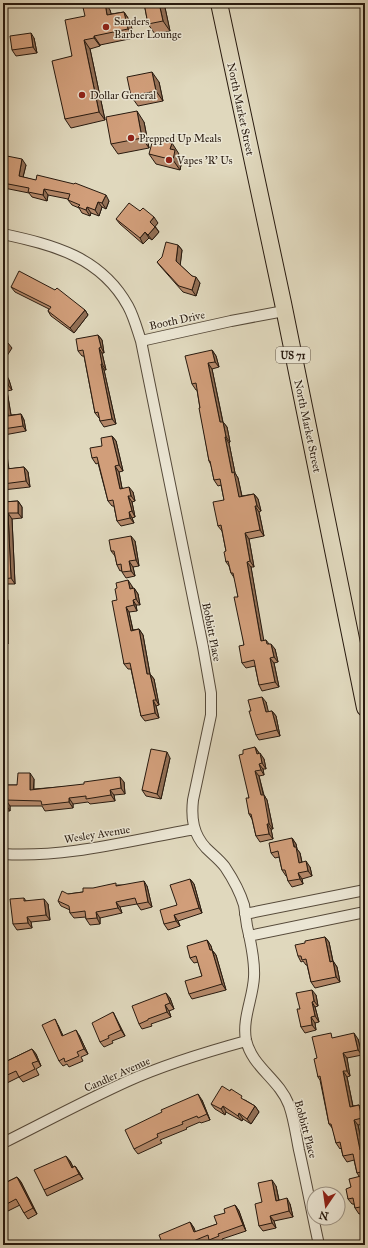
<svg xmlns="http://www.w3.org/2000/svg" width="368" height="1248" viewBox="0 0 368 1248" font-family="'IM FELL Great Primer',serif">
	<style>
		.lines { fill: none; stroke-linecap: round; stroke-linejoin: round }
		.minor-casing { stroke: #564a3a; stroke-width: 12 }
		.primary-casing { stroke: #281a0f; stroke-width: 18 }
		.minor { stroke: #ebe6d4; stroke-width: 10 }
		.primary { stroke: #e0d8bd; stroke-width: 16 }
		.wall { fill: #b48869; stroke: #281a0f }
		.shaded-wall { fill: #926f55; stroke: #281a0f }
		.building { fill: #d19e7a; stroke: #281a0f }
		.poi-dot { fill: #8f2418; stroke: #ebe6d4; stroke-width: 1.5 }
		.labels { text-anchor: middle; stroke-width: 3; stroke-linejoin: round; paint-order: stroke }
		.shield { fill: #ebe6d4; stroke: #62574a; stroke-width: 1 }
		.shield-label { font-size: 10px; font-weight: bold; fill: #281a0f }
		.poi-label { font-size: 11px; fill: #281a0f; stroke: #ebe6d4; text-anchor: start }
		.street-label { font-size: 11px; fill: #281a0f; stroke: #ebe6d4 }
	</style>
	<rect width="100%" height="100%" fill="#e0d8bd"/>
	<filter id="stains"><feTurbulence type="fractalNoise" baseFrequency=".005" numOctaves="4"/><feColorMatrix values="0 0 0 0 .2 0 0 0 0 .09 0 0 0 0 .02 0 0 0 .5 -.17"/></filter>
	<radialGradient id="worn" r=".72"><stop offset=".6" stop-color="#630" stop-opacity="0"/><stop offset="1" stop-color="#630" stop-opacity=".3"/></radialGradient>
	<g class="lines">
		<defs>
			<path id="minor" d="M3,234C54,245 101,257 128,306C134,317 137,329 141,341L203,647L211,693V715L193,800C191,818 193,834 206,848C212,854 220,860 225,867C233,879 240,892 244,905C245,912 246,919 247,926C251,943 255,961 254,977C253,998 242,1019 246,1040C252,1067 279,1079 289,1105C294,1119 296,1135 299,1150C306,1181 312,1213 319,1245
				M141,341L231,321L284,311
				M3,854C68,858 131,840 195,829
				M245,914L365,890
				M249,936L365,912
				M3,1143C45,1122 86,1100 128,1081C166,1064 206,1052 246,1041"/>
			<path id="primary" d="M219,3L283,303L365,708"/>
		</defs>
		<!-- minor casing -->
		<use href="#minor" class="minor-casing"/>
		<!-- primary casing -->
		<use href="#primary" class="primary-casing"/>
		<!-- minor -->
		<use href="#minor" class="minor"/>
		<!-- primary -->
		<use href="#primary" class="primary"/>
	</g>
	<!-- wall -->
	<path class="wall" d="M144,3H164L170,31L155,34L148,24Z
		M110,10L111,14L124,12L130,21L134,38L100,45V46L90,49L105,120L71,128L65,119L72,56L85,16Z
		M34,38L37,53L16,56L12,50Z
		M159,82L163,101L138,106L131,96Z
		M144,122L149,148L118,154L111,144Z
		M149,154H179L178,155L182,160L180,170L156,164Z
		M26,165L23,177L109,201L106,209L102,207L99,216L91,213L90,216L82,213L79,208L72,205L68,200V199L48,195L47,201L32,197L29,193L4,188L3,191V169H5Z
		M140,211L158,223L155,226L159,232L152,240L149,238L143,244L120,224L116,219Z
		M178,245L182,250L180,265L200,283L196,296L183,292L161,267L157,262Z
		M11,287L85,310L88,315L74,333L51,316L48,311L49,309L15,292Z
		M98,335L102,340L104,353H102L106,370H104L116,424L104,427L100,421V418H99L95,413L84,356H82L78,351Z
		M212,350L216,356L219,367L212,369L223,422L227,427L230,442L229,443L235,473L238,478L242,496L254,494L258,499L261,511L259,512L264,536L249,539L254,567H251L263,641L266,640L269,644L275,649L278,662L274,663L279,687L262,691L259,685L255,666L246,668L242,663L244,645L238,597L235,579L231,573L229,566L226,562V551L222,531L218,526L224,500L221,485L218,486L214,480L211,465L209,461L200,408L197,390H196L192,384Z
		M3,368L4,374L9,380L12,390L7,391L11,415L21,414L24,420L26,431L4,435L9,469L24,467L28,472L30,487L3,490Z
		M112,436L116,441L123,471L119,472L122,488L133,492L135,501L132,502L135,517L132,518L134,523L121,526L117,521L114,506H112L108,501L98,463L96,464L92,458L102,446Z
		M18,501L22,507V518L12,519L15,584H3V502Z
		M135,541L139,566L133,567L135,576L126,578L122,572V570L120,571L117,565L115,556L111,551Z
		M132,586V589L134,588L138,594L140,605H136L137,611L129,612L133,630L139,629L143,635L150,674L154,679L159,705L156,706L159,718L145,721L141,716L131,669H128L124,664L117,600Z
		M3,595L8,600V644H7L6,659H3Z
		M266,702L268,712L272,711L276,716L280,736L259,740L256,735Z
		M255,747L259,753L264,759L266,769H263L264,775L259,776L264,795L267,800L273,829H271L273,839L260,842L256,836L252,819L249,814V798L243,754Z
		M170,758L161,799L146,796L142,790Z
		M34,779V789L124,782L125,794L114,795L115,801L90,804L88,802L73,804V808L45,811L42,806H10V811H3V785H17Z
		M292,838L296,844L297,849L300,853L302,862L310,867L312,876L302,879L303,884L292,887L288,881L287,876H286L282,870L279,857L275,858L271,853Z
		M190,879L194,884L202,913L178,921L180,926L168,930L164,924L177,905Z
		M118,885L147,886L152,907L141,910L137,904L120,907L122,913L100,918V924L90,925L86,919V917L74,918L70,913V910L61,906L58,901L68,894L83,892Z
		M24,898L26,901L48,904L50,920L31,922L32,928L17,930L13,924Z
		M325,937L329,942L333,961L337,967L340,982L315,988L311,982L307,965H306L303,961L301,962L298,956L305,943Z
		M207,940L211,946L212,950L216,955L226,990L192,999L189,994L202,976L198,962L194,963L190,958Z
		M316,995L318,1006L315,1007L319,1022L315,1023L316,1030L305,1033L301,1027L300,1009Z
		M170,998L174,1009L169,1011L171,1017L151,1024L152,1026L142,1029L139,1024Z
		M113,1012L125,1036L112,1041L113,1043L104,1047L100,1042Z
		M58,1025L63,1036L79,1035L88,1054L81,1057L83,1061L69,1067L67,1064L63,1066L59,1061Z
		M334,1038L358,1039L362,1055L347,1058L350,1076L347,1077L353,1106L359,1105L363,1111L365,1119V1124L358,1125L363,1149H365V1213L359,1214L355,1208L354,1204H352L348,1199L351,1187L359,1176L357,1173L354,1160L347,1162L343,1156L341,1148L340,1149L336,1143L333,1129L329,1124L320,1080L318,1077L317,1058Z
		M32,1049L36,1054L41,1066L36,1069L39,1075L23,1082L19,1077L3,1085V1063Z
		M202,1100L210,1120L201,1123L200,1122L186,1128L187,1129L160,1140L162,1143L138,1154L134,1149Z
		M245,1100L255,1106L259,1112L251,1124L243,1119L242,1121L226,1112L225,1115L215,1109L211,1104Z
		M70,1161L73,1167L75,1166L79,1172L83,1179L47,1196L44,1190Z
		M17,1177L21,1182L37,1214L28,1219L24,1213L20,1205L6,1212L3,1208V1184Z
		M276,1186L279,1200L290,1204L293,1217L274,1221L276,1228L263,1231L259,1226L262,1202Z
		M235,1205L239,1211L246,1231L222,1239L223,1242L214,1245H213L210,1241L201,1245H163L190,1222L194,1228L195,1232L217,1224L225,1213Z"/>
	<!-- shaded-wall -->
	<path class="shaded-wall" d="M105,3H106L110,10L114,24L107,15Z
		M159,3H164L170,31L163,21Z
		M124,12L130,21L134,38L128,29Z
		M31,33L34,38L37,53L33,47Z
		M94,36L100,45V46L94,38Z
		M84,40L90,49L105,120L99,112Z
		M152,72L159,82L163,101L156,91Z
		M137,111L144,122L149,148L142,138Z
		M172,143L179,154L178,155L182,160L180,170L173,160L170,149Z
		M22,159L26,165L22,181L19,176Z
		M44,189L48,195L47,201L43,195Z
		M106,195L109,201L106,209L102,203Z
		M98,202L102,207L99,216L95,210Z
		M87,207L91,213L90,216L86,210Z
		M154,217L158,223L154,228L150,222Z
		M155,227L159,232L152,240L148,235Z
		M145,232L149,238L143,244L140,238Z
		M178,245L182,250L180,267L176,261Z
		M196,277L200,283L196,296L192,290Z
		M85,310L88,315L74,333L70,328Z
		M98,335L102,340L104,353L101,347Z
		M8,343L12,348L3,362V351Z
		M99,348L102,353L106,370L102,364Z
		M212,350L216,356L219,367L215,362Z
		M208,363L212,369L224,428L220,422Z
		M101,364L104,370L116,424L112,419Z
		M6,374L9,380L12,390L8,385Z
		M3,386L7,391L12,421L8,416Z
		M21,414L24,420L26,431L23,426Z
		M223,422L227,427L230,442L226,437Z
		M3,433L4,435L9,475L6,469L3,450Z
		M112,436L116,441L123,471L119,465Z
		M225,437L229,443L235,473L238,478L243,502L239,497L232,473Z
		M115,466L119,472L123,494L120,489Z
		M24,467L28,472L30,487L26,481Z
		M129,487L133,492L135,501L131,496Z
		M254,494L258,499L261,511L257,506Z
		M128,496L132,502L135,517L132,511Z
		M18,501L22,507V518L18,513Z
		M255,506L259,512L264,536L260,530Z
		M129,512L132,518L134,523L130,518Z
		M8,513L12,519L15,584L11,578Z
		M245,533L249,539L254,567L250,561Z
		M131,536L135,541L139,566L136,560Z
		M129,561L133,567L135,576L131,571Z
		M247,562L251,567L265,647L261,641Z
		M128,580L132,586L134,595L130,589Z
		M134,588L138,594L140,605L136,599Z
		M4,595L8,600V644L5,638Z
		M133,600L136,605L137,611L134,605Z
		M126,607L129,612L134,636L131,631Z
		M139,629L143,635L151,680L147,674Z
		M3,638L7,644L6,659L3,655Z
		M271,644L275,649L278,662L274,657Z
		M270,658L274,663L279,687L275,682Z
		M150,674L154,679L159,705L156,700Z
		M262,697L266,702L270,718L266,712Z
		M153,700L156,706L159,718L155,713Z
		M272,711L276,716L280,736L277,730Z
		M255,747L259,753L260,759L257,754Z
		M167,752L170,758L161,799L157,794Z
		M260,753L264,759L266,769L262,763Z
		M259,764L263,769L264,775L261,770Z
		M255,771L259,776L264,798V795L267,800L273,829L269,824L261,795Z
		M30,773L34,779L33,795L30,790Z
		M120,777L124,782L125,794L121,788Z
		M110,790L114,795L115,801L111,795Z
		M69,798L73,804V808L69,802Z
		M6,800L10,806V811L6,805Z
		M267,824L271,829L273,839L269,834Z
		M292,838L296,844L297,849L300,853L303,868L299,863Z
		M306,861L310,867L312,876L308,871Z
		M298,873L302,879L303,884L300,879Z
		M190,879L194,884L202,913L199,908Z
		M144,881L147,886L152,907L148,902Z
		M3,899L4,900L3,912Z
		M44,899L48,904L50,920L46,915Z
		M116,902L120,907L122,913L118,908Z
		M96,912L100,918V924L97,918Z
		M174,915L178,921L180,926L176,921Z
		M27,917L31,922L32,928L28,923Z
		M325,937L329,942L334,967L330,962Z
		M207,940L211,946L214,956L210,950Z
		M212,950L216,955L226,990L222,984Z
		M333,961L337,967L340,982L336,977Z
		M312,990L316,995L318,1006L314,1001Z
		M166,993L170,998L174,1009L170,1003Z
		M312,1002L315,1007L319,1022L315,1016Z
		M165,1005L169,1011L171,1017L167,1012Z
		M113,1012L125,1036L121,1030Z
		M311,1017L315,1023L316,1030L312,1025Z
		M55,1019L58,1025L66,1042L62,1036Z
		M76,1030L79,1035L88,1054L84,1049Z
		M354,1033L358,1039L362,1055L358,1050Z
		M32,1049L36,1054L41,1066L38,1061Z
		M343,1053L347,1058L350,1076L347,1071Z
		M343,1071L347,1077L354,1112L350,1107Z
		M198,1094L202,1100L210,1120L207,1114Z
		M359,1105L363,1111L365,1122L362,1118Z
		M223,1106L226,1112L225,1115L221,1109Z
		M255,1106L259,1112L251,1124L247,1119Z
		M239,1113L243,1119L242,1121L238,1116Z
		M354,1120L358,1125L364,1155L360,1150Z
		M66,1156L70,1161L76,1173L72,1168Z
		M75,1166L79,1172L83,1179L79,1174Z
		M17,1177L21,1182L37,1214L33,1208Z
		M272,1180L276,1186L280,1206L276,1201Z
		M287,1198L290,1204L293,1217L289,1211Z
		M235,1205L239,1211L246,1231L243,1225Z
		M270,1216L274,1221L276,1228L272,1223Z
		M190,1222L194,1228L198,1238L194,1232Z"/>
	<!-- building -->
	<path class="building" d="M82,3H105L107,15L124,12L128,29L94,36V38L84,40L99,112L65,119L52,61L72,56L65,20L85,16Z
		M144,3H159L163,21L148,24Z
		M31,33L33,47L12,50L10,36Z
		M152,72L156,91L131,96L127,77Z
		M137,111L142,138L111,144L106,117Z
		M153,139L172,143L170,149L175,150L173,160L149,154Z
		M7,156L22,159L19,176L36,180L37,175L74,184L75,183L106,195L102,203L98,202L95,210L87,207L86,210L78,207L80,205L68,200L70,194L44,189L43,195L28,192L29,188L3,183V169H5Z
		M129,203L140,211L143,208L154,217L150,222L155,227L148,235L145,232L140,238L116,219Z
		M166,242L178,245L176,261L192,276L196,277L192,290L179,286L157,262L162,257Z
		M19,271L55,290L57,288L85,310L70,328L48,311L51,307L11,287Z
		M98,335L101,347L99,348L102,364H101L112,419L100,421L98,412L95,413L83,350L78,351L76,339Z
		M3,340L8,343L3,351Z
		M212,350L215,362L208,363L220,422H223L226,437H225L232,473L234,472L239,497L254,494L257,506H255L260,530L245,533L250,561L247,562L261,641L266,640L267,644H271L274,657L270,658L275,682L259,685L254,660L242,663L239,646L244,645L234,597H238L233,573H231L228,561L226,562L224,552L226,551L221,525L218,526L213,502L224,500L220,479L214,480L210,461H209L199,408H200L196,383L192,384L185,356Z
		M6,374L8,385L3,386L8,416L21,414L23,426L3,429V375Z
		M112,436L119,465L115,466L120,489L129,487L131,496H128L132,511L129,512L130,518L117,521L113,500L108,501L97,457L92,458L90,448L102,446L101,438Z
		M3,450L6,469L24,467L26,481L3,484Z
		M18,501V513H8L11,578L3,579V502Z
		M131,536L136,560L129,561L131,571L122,572L121,564L117,565L114,551H111L109,540Z
		M128,580L130,589L134,588L136,599L133,600L134,605L126,607L131,631L139,629L147,674H150L156,700H153L155,713L141,716L130,663L124,664L112,601L117,600L115,589L117,588L116,583Z
		M3,595H4L5,638H3Z
		M262,697L266,712L272,711L277,730L256,735L249,711H251L248,700Z
		M255,747L257,754L260,753L262,763L259,764L261,770L255,771L261,795H264L269,824H267L269,834L256,836L251,814H249L246,798H249L239,755L243,754V750Z
		M151,749L167,752L157,794L142,790Z
		M18,773H30V790L84,784V782L120,777L121,788L110,790L111,795L86,799V796L69,798V802L42,805L41,801L6,800V805H3V785H17Z
		M292,838L294,847H296L299,863L306,861L308,871L298,873L300,879L288,881L285,870H282L278,851L271,853L269,843Z
		M190,879L199,908L174,915L176,921L164,924L160,910L177,905L170,885Z
		M144,881L148,902L137,904L135,898L116,902L118,908L96,912L97,918L86,919L85,911L70,913L69,906L58,901L62,891L68,894L83,892V888H93L116,883V886Z
		M24,898V901L44,899L46,915L27,917L28,923L13,924L10,899Z
		M325,937L330,962L333,961L336,977L311,982L306,959L302,960L301,956H298L295,945L305,943V941Z
		M207,940L210,950H212L222,984L189,994L185,981L202,976L196,956L190,958L187,946Z
		M312,990L314,1001L312,1002L315,1016L311,1017L312,1025L301,1027L297,1009H300L296,993Z
		M166,993L170,1003L165,1005L167,1012L148,1019V1020L139,1024L132,1006Z
		M113,1012L121,1030L108,1036L109,1038L100,1042L92,1023Z
		M55,1019L62,1036L76,1030L84,1049L77,1052L79,1056L65,1062L64,1058L59,1061L42,1025Z
		M331,1033L332,1038L354,1033L358,1050L343,1053L347,1071H343L350,1107L359,1105L362,1118L354,1120L360,1150L365,1149V1162L363,1163L365,1171L357,1173L353,1154L343,1156L340,1142L336,1143L331,1124H329L320,1076L318,1077L314,1059L317,1058L312,1037Z
		M32,1049L38,1061L32,1063L35,1069L19,1077L16,1071L3,1077V1063Z
		M222,1086L230,1091L231,1089L242,1096L241,1098L255,1106L247,1119L239,1113L238,1116L223,1106L221,1109L211,1104Z
		M198,1094L207,1114L198,1118L197,1116L182,1122L183,1124L157,1134L158,1137L134,1149L125,1130L162,1112L161,1110Z
		M66,1156L72,1168L75,1166L79,1174L44,1190L34,1170Z
		M365,1175V1206L355,1208L353,1198L348,1199L346,1189L351,1187L349,1179Z
		M17,1177L33,1208L24,1213L16,1199L3,1206V1184Z
		M272,1180L276,1201L287,1198L289,1211L270,1216L272,1223L259,1226L255,1204L262,1202L258,1183Z
		M235,1205L243,1225L218,1234L219,1236L209,1240L208,1235L186,1244V1245H163L159,1235L190,1222L194,1232L217,1224L214,1216L225,1213L224,1209Z"/>
	<!-- markers -->
	<g class="poi-dot">
		<circle cx="106" cy="27" r="4"/>
		<circle cx="82" cy="95" r="4"/>
		<circle cx="131" cy="138" r="4"/>
		<circle cx="169" cy="160" r="4"/>
	</g>
	<g class="labels">
		<!-- shield labels -->
		<rect class="shield" x="276" y="347" width="34" height="16" rx="3"/>
		<g class="shield-label">
			<text x="293" y="359">US 71</text>
		</g>
		<!-- poi labels -->
		<g class="poi-label">
			<text x="114" y="25">Sanders<tspan x="114" dy="13">Barber Lounge</tspan></text>
			<text x="90" y="99">Dollar General</text>
			<text x="139" y="142">Prepped Up Meals</text>
			<text x="177" y="164">Vapes 'R' Us</text>
		</g>
		<!-- street labels -->
		<g class="street-label">
			<text transform="translate(241 109) rotate(78)" y="4">North Market Street</text>
			<text transform="translate(177 320) rotate(-12)" y="4">Booth Drive</text>
			<text transform="translate(308 426) rotate(78)" y="4">North Market Street</text>
			<text transform="translate(212 632) rotate(79)" y="4">Bobbitt Place</text>
			<text transform="translate(97 834) rotate(-9)" y="4">Wesley Avenue</text>
			<text transform="translate(117 1074) rotate(-24)" y="4">Candler Avenue</text>
			<text transform="translate(306 1129) rotate(75)" y="4">Bobbitt Place</text>
		</g>
	</g>
	<!-- margin -->
	<rect width="368" height="1248" fill="none" stroke="#e0d8bd" stroke-width="16"/>
	<rect x="4" y="4" width="360" height="1240" fill="none" stroke="#281a0f" stroke-width="2"/>
	<rect x="8" y="8" width="352" height="1232" fill="none" stroke="#281a0f"/>
	<!-- north arrow -->
	<g transform="translate(326 1206) rotate(193)"><circle r="19" fill="#ebe6d4" stroke="#9d9485"/>
	<path d="M0-3L7 15L0 10L-7 15Z" fill="#8f2418"/>
	<text y="-6" font-size="11" font-weight="bold" text-anchor="middle" fill="#281a0f">N</text>
	</g>
	<rect width="100%" height="100%" filter="url(#stains)"/>
	<rect width="100%" height="100%" fill="url(#worn)"/>
</svg>
